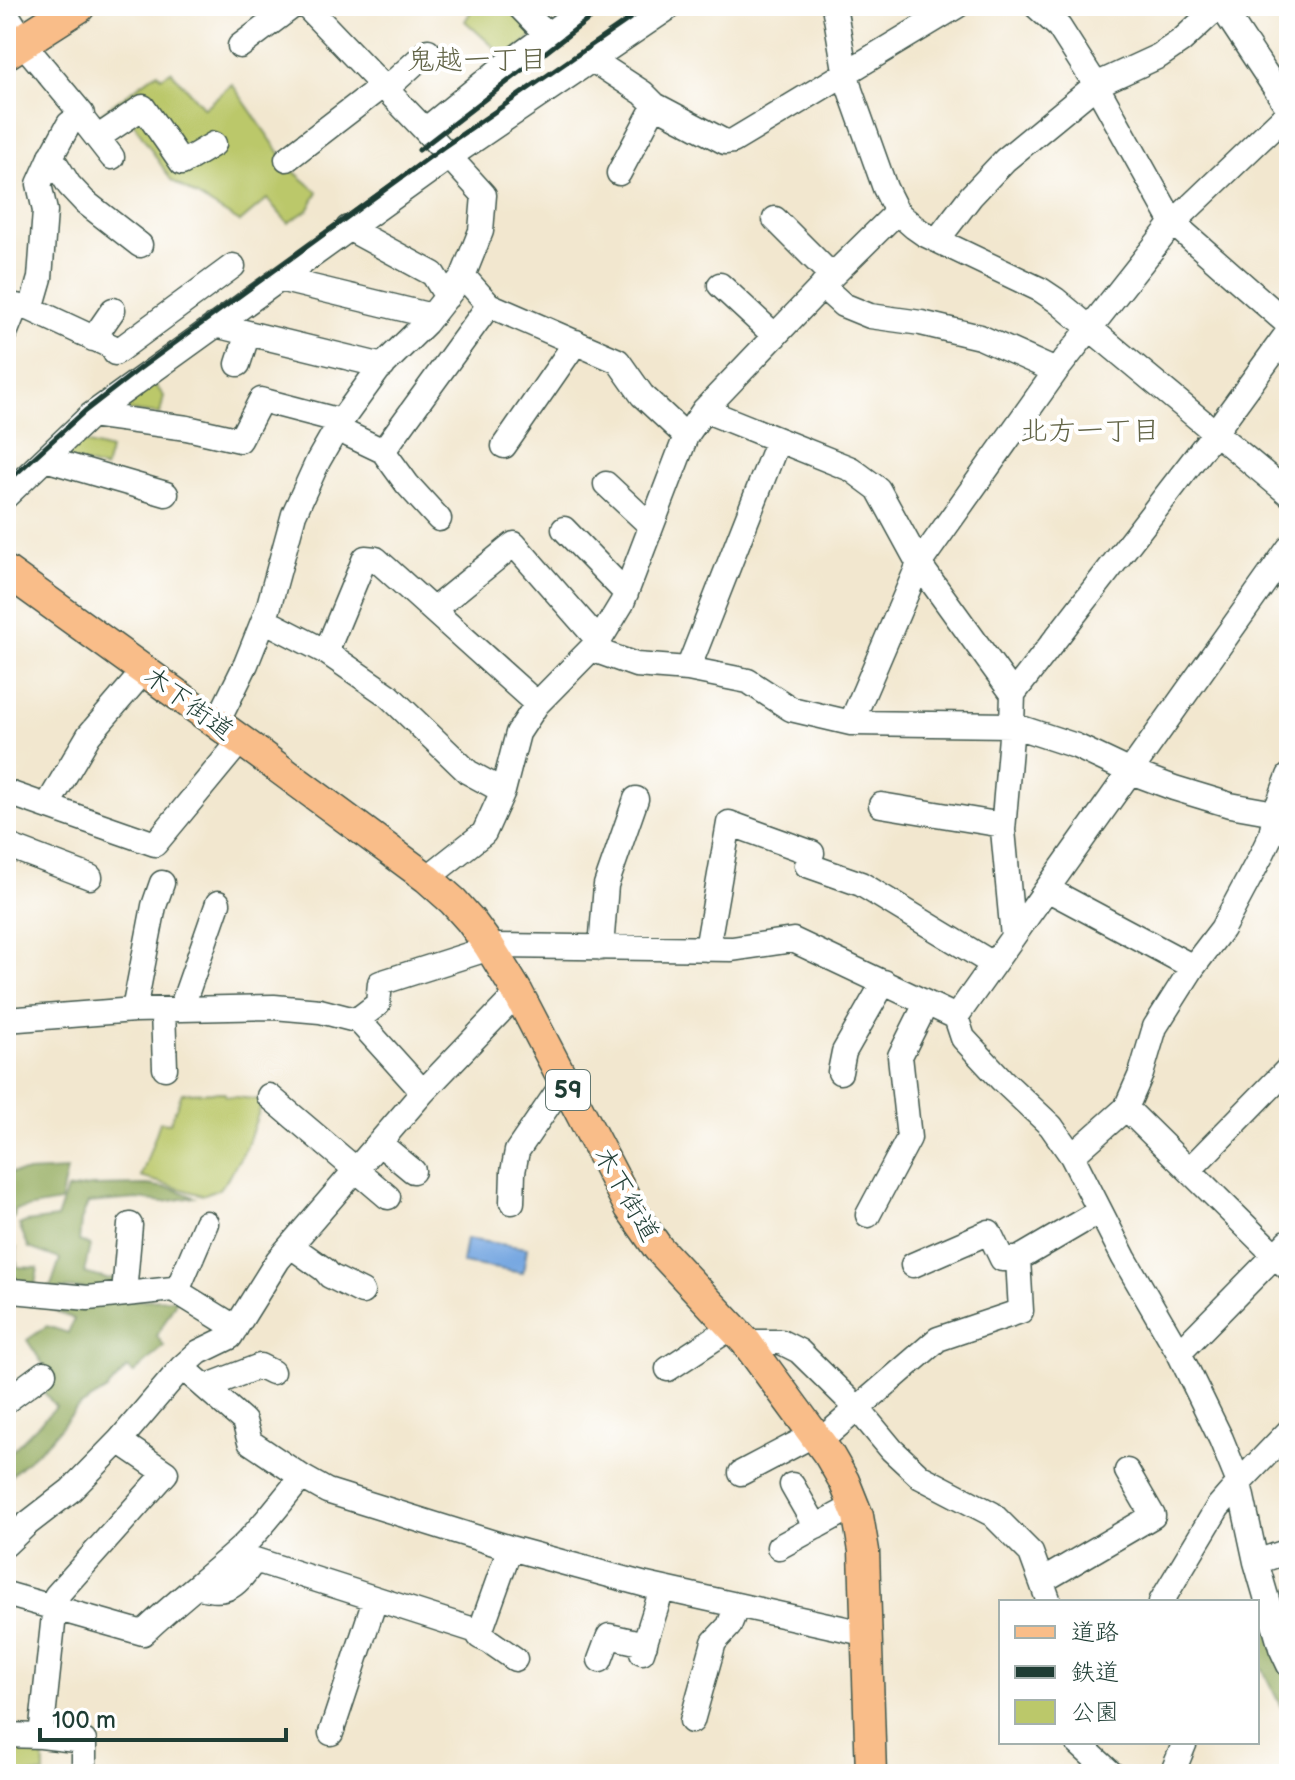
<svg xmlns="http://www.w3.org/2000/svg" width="1295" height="1780" viewBox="0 0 1295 1780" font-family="'Balsamiq Sans','Klee One',sans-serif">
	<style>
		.green { fill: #bbc86a; stroke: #6d824f; stroke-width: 2 }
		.forest { fill: #94ac5e; stroke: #5a7449; stroke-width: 2 }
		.water { fill: #77a7e1; stroke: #4b728a; stroke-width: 2 }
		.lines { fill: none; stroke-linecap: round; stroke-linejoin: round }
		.minor-casing { stroke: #3f564b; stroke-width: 27 }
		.major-casing { stroke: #3f564b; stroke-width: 33 }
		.highway-casing { stroke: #3f564b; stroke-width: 37 }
		.minor { stroke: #fff; stroke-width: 24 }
		.major { stroke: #f9bd89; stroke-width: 30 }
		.highway { stroke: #f9bd89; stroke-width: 34 }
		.rail { stroke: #1f3d34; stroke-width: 5 }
		.labels { text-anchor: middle; stroke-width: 8; stroke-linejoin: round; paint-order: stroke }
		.shield { fill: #fff; stroke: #627771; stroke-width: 2 }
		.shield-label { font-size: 24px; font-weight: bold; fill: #1f3d34 }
		.street-label { font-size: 26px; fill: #1f3d34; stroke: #fff }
		.neighbourhood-label { font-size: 28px; fill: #636548; stroke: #fff }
	</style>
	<rect width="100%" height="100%" fill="#fff"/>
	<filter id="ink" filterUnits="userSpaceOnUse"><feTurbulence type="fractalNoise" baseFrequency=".0125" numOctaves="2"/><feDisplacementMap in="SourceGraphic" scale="16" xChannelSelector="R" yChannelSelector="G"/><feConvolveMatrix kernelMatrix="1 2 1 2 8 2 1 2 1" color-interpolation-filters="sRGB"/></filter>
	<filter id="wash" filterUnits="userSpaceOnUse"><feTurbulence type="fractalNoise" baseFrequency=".006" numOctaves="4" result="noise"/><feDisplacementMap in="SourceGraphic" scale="32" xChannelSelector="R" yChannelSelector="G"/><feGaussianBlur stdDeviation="1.8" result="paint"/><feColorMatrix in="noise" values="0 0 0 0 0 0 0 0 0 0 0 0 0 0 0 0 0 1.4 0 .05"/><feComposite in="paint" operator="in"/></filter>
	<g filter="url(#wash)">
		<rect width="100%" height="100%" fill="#f2e7cf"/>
		<!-- green -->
		<path class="green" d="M470,6H514L538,31L506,58L465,21L473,8Z
			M171,71L204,108L232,84L291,169L318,192L309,209L288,223L267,199L240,222L171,180L131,119L97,134L89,122L158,72L161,77Z
			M152,381L164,396L160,414L121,410L119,403Z
			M71,439L110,450L105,469L54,455Z
			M224,1092L226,1096L263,1100L246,1148L226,1181L219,1189L202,1195L141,1177L160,1122L170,1123L182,1093Z
			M43,1742L44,1774H9L7,1746Z"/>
		<!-- forest -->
		<path class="forest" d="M67,1170L60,1202L15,1210L14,1218L6,1221V1173Z
			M147,1185L174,1189L194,1197L164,1202L137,1199L88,1203L81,1221L79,1241L90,1245L84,1273L107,1279L121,1276L120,1288L50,1289L60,1259L29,1248L19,1225L26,1222L57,1218L67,1190L91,1186Z
			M17,1248V1267L38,1268L35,1285L6,1280V1252Z
			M177,1299L157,1336L164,1346L134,1373L127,1368L107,1390L77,1408L49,1441L6,1480V1457L56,1407L39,1386L50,1375L27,1340L47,1326L68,1333L74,1319L49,1308L52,1302Z
			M1263,1622L1289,1674V1723L1257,1658V1625Z"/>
		<!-- water -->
		<path class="water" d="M466,1239L527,1248L523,1273L462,1263Z"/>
	</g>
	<g filter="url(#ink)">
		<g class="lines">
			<defs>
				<path id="minor" d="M519,6L547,35
					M834,6L844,64L850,90L885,188L897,212L914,227L924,234L1041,290L1056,300L1289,494
					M1036,6L1059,27L1096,85L1173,223L1289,325
					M1221,6L1289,109
					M6,13L31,53L82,114L80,116L112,157
					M240,46L293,6
					M591,59L643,93L655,105L725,142L733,141L957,6
					M386,89L428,51
					M425,130L499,70L587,6
					M97,138L143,107L182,163L214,144
					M51,156L69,185L85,202L140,245
					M287,159L382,86
					M619,173L655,105
					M775,219L832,276
					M348,228L433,274L447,297
					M938,239L971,196L1005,160L1096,85L1159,56L1181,41L1219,6
					M463,276L489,305L618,361L642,395L686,436
					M279,279L432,316
					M720,285L775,336
					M822,286L843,305L870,316L921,323L980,337L1056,371
					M31,309L40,278L45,211L39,184L52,155L69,124L80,116
					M215,325L383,366
					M6,331L16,306L31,309L119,350
					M93,339L113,310
					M115,353L233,266
					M238,364L248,333
					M704,410L851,469L878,489L919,564L1013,694L1012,725L1003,830L1013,937
					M91,415L187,428L240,440L261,400L341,421
					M337,429L383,451L489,305
					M504,446L576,342
					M383,451L407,484L439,519
					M45,459L166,494
					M606,484L651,526
					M6,496L91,415L449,157L671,6
					M564,529L626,593
					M433,610L514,544L599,641
					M264,620L326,652L388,695L468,772L503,791
					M591,649L636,665L688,669L748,681L791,709L851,723L1012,725L1076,746L1131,772L1174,788L1230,805L1275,813
					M326,652L365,558L376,559L537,704
					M688,669L778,440
					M1013,694L1216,431L1289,331
					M217,723L246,664L268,609L294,514L318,461L341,421L378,370L426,323L463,276L481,231L484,195L425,130L306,6
					M851,723L919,564L1056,371L1173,223L1289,112
					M6,792L155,844L241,740
					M881,805L1003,825
					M47,806L89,735L144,671
					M6,845L90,877
					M427,878L484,833L503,791L518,733L537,704L599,641L622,603L686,436L704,410L832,276L897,212
					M1047,889L1193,967
					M489,946L732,949L793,940L956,1017L963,1038L1002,1080L1051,1126L1072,1156L1124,1258L1179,1353L1221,1439L1239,1483L1256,1562L1281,1648L1289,1665
					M601,948L606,885L636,799
					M707,949L729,823L812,853L807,865L861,884L993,964
					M181,1009L218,903
					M134,1010L154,906L162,883
					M163,1010L165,1068
					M956,1017L1289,548
					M6,1020L134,1010L274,1007L320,1011L359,1021L423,1092
					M357,1020L378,1004L380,983L490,948
					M840,1072L844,1052L884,982
					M269,1096L388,1197
					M1126,1108L1289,1269
					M379,1143L413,1171
					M1072,1156L1126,1108L1141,1074L1155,1027L1193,967L1222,929L1261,856L1271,835L1275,813L1289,776
					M1189,1170L1289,1068
					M512,1202L513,1172L517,1151L564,1082
					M868,1215L909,1138L900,1056L926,1004
					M291,1246L325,1270L330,1276L362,1292
					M913,1265L989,1232L1002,1259H1018
					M6,1286L13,1291L88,1298L173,1289L236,1328
					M177,1291L206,1223
					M124,1294L130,1225
					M746,1342H781L799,1351L857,1408L892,1450L921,1477L992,1514L1031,1553L1049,1602
					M1179,1353L1289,1241
					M182,1367L244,1421L250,1442L302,1477L327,1491L510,1548L646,1585L868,1634
					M668,1369L732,1327
					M205,1387L260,1366L272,1372
					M6,1401L44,1373
					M820,1441L938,1339L1021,1311L1018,1259L1100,1211
					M741,1473L815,1434
					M792,1485L816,1527
					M6,1544L27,1524L71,1490L119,1441L182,1367L199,1352L230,1337L278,1260L423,1092L518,993
					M779,1547L854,1506
					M1256,1562L1289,1551
					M1042,1581L1153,1516L1127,1471
					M197,1586C230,1597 236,1584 255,1560L480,1632L510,1548
					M6,1594L143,1633C174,1603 209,1577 241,1548C263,1527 282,1500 302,1477
					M1161,1602L1218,1507L1239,1483L1289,1431
					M477,1632L480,1637L489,1641L515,1659
					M642,1652L662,1589
					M600,1660L609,1636L645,1644
					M692,1721L714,1642L729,1626L737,1606
					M331,1733L375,1600
					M6,1735L41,1736L84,1741V1774
					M41,1736L56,1596L166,1473L119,1441
					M1077,1742L1112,1774
					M1172,1774L1185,1742"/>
				<path id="major" d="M6,571L254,750L427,878L453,901L470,920L489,946L518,993L630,1208L658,1248L746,1342L829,1455L844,1481L858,1516L864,1551L871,1774"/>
				<path id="highway" d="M6,52L78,6"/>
			</defs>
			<!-- minor casing -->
			<use href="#minor" class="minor-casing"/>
			<!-- major casing -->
			<use href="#major" class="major-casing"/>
			<!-- highway casing -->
			<use href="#highway" class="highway-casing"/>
			<!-- minor -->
			<use href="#minor" class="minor"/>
			<!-- major -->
			<use href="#major" class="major"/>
			<!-- highway -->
			<use href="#highway" class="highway"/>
			<!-- rail -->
			<path class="rail" d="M419,150L585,22L609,6
				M6,483L85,411L139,369L442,148L648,6"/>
		</g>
	</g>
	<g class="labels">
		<!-- shield labels -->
		<rect class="shield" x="546" y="1070" width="44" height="40" rx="6"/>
		<g class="shield-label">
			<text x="568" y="1098">59</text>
		</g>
		<!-- street labels -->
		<g class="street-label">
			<text transform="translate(189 703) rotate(36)" y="9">木下街道</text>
			<text transform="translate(627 1194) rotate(60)" y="9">木下街道</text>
		</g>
		<!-- neighbourhood labels -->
		<g class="neighbourhood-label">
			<text x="477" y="69">鬼越一丁目</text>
			<text x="1090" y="440">北方一丁目</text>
		</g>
	</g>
	<!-- margin -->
	<rect width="1295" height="1780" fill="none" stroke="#fff" stroke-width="32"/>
	<!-- legend -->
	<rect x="999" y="1600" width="260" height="144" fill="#ffffff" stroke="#a5b1ae" stroke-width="2"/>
	<rect x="1015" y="1626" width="40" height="12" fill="#f9bd89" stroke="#a5b1ae" stroke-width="2"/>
	<text x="1071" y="1640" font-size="24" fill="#1f3d34">道路</text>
	<rect x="1015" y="1666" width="40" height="12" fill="#1f3d34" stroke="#a5b1ae" stroke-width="2"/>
	<text x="1071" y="1680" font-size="24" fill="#1f3d34">鉄道</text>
	<rect x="1015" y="1700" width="40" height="24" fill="#bbc86a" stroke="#a5b1ae" stroke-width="2"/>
	<text x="1071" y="1720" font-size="24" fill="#1f3d34">公園</text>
	<!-- scale -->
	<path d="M40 1728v12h246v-12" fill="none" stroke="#1f3d34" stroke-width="4"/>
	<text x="52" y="1728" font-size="24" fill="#1f3d34" stroke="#ffffff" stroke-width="6" paint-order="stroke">100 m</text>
</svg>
